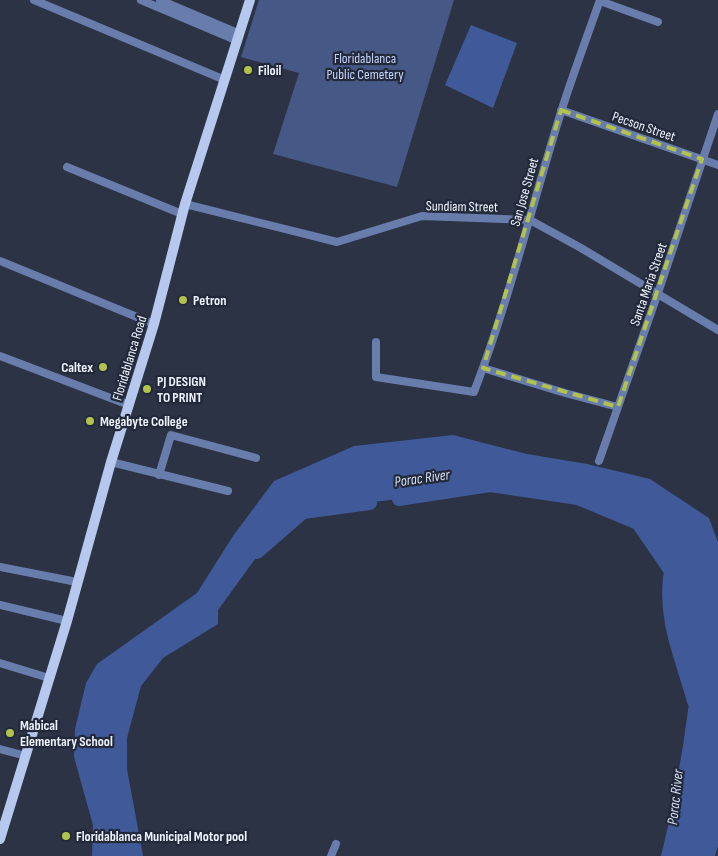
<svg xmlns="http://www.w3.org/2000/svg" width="718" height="856" viewBox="0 0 718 856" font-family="'Sofia Sans Condensed',sans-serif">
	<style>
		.green { fill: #465885 }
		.water { fill: #405999 }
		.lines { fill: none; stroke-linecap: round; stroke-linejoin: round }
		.river { stroke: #405999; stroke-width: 14 }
		.minor { stroke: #697dac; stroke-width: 8 }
		.major { stroke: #b7c8ee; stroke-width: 10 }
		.marked { fill: none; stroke: #b2c34c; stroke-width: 4; stroke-dasharray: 10 6; stroke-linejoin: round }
		.poi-dot { fill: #b2c34c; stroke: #21293a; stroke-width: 2 }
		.labels { text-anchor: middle; stroke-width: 4.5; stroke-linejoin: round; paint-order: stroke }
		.park-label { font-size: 14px; fill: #c4d5fb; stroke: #21293a }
		.poi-label { font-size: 14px; font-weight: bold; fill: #eff3fd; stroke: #21293a; text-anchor: start }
		.street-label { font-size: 14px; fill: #eff3fd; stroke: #21293a }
		.water-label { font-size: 15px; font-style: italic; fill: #d5def1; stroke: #21293a }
	</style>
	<rect width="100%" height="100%" fill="#2b3345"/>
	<!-- green -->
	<path class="green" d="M259,0H454L397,187L273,154L299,73L241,57Z"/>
	<!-- water -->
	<path class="water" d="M471,25L517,43L493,108L445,85Z
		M453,435L527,454L587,464L650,479L709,518L718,542V846L715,856H661L670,818L683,746L691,689L674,635L671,571L653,536L622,509L541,489L470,484L415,497L315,509L284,526L258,555L218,610V624L163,658L141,686L127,738V769L143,856H92L93,825L74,757L75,729L86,683L97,664L197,593L233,536L274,481L354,446Z"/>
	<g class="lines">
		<!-- river -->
		<path class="river" d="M399,499L490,485L578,498L638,523L671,571C663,617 682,658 694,701
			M257,552L303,512L370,503"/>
		<!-- minor -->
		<path class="minor" d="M34,0L225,80
			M141,0L238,41
			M160,0L240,34
			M600,1L658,22
			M561,110L718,165
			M67,167L182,214
			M185,204L337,242L422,216L530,220L581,248L718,330
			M0,261L154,324
			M376,342V377L474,392C509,301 532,205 561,112C573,74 587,37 600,0
			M0,356L129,405
			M483,368L565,393L618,407
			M599,461L658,293L718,114
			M111,462L228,491
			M159,475L171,435L256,458
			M0,567L77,582
			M0,605L67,621
			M0,663L49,678
			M0,749L26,756
			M331,856L336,844"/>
		<!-- major -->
		<path class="major" d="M0,839L67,621L111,462L154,324L185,204L250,0"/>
	</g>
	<!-- marked area -->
	<path class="marked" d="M561,110L702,159L618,407L483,368Z"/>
	<!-- markers -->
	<g class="poi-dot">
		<circle cx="248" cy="70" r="5"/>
		<circle cx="183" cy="300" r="5"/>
		<circle cx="103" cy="367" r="5"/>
		<circle cx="147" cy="389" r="5"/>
		<circle cx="90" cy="421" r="5"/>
		<circle cx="10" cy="733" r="5"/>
		<circle cx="66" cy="836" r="5"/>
	</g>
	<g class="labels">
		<!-- park labels -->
		<g class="park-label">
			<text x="365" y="63">Floridablanca<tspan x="365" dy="16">Public Cemetery</tspan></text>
		</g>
		<!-- poi labels -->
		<g class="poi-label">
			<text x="258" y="75">Filoil</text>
			<text x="193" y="305">Petron</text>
			<text x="93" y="372" text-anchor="end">Caltex</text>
			<text x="157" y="386">PJ DESIGN<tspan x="157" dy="16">TO PRINT</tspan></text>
			<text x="100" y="426">Megabyte College</text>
			<text x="20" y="730">Mabical<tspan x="20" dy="16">Elementary School</tspan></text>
			<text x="76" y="841">Floridablanca Municipal Motor pool</text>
		</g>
		<!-- street labels -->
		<g class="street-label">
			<text transform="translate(644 126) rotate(19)" y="5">Pecson Street</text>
			<text transform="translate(524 192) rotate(-74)" y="5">San Jose Street</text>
			<text transform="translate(462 206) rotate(1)" y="5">Sundiam Street</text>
			<text transform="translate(648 284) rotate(-71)" y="5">Santa Maria Street</text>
			<text transform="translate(129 358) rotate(-73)" y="5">Floridablanca Road</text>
		</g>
		<!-- water labels -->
		<g class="water-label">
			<text transform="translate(422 478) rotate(-8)" y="5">Porac River</text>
			<text transform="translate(675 797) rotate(-84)" y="5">Porac River</text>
		</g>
	</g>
</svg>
